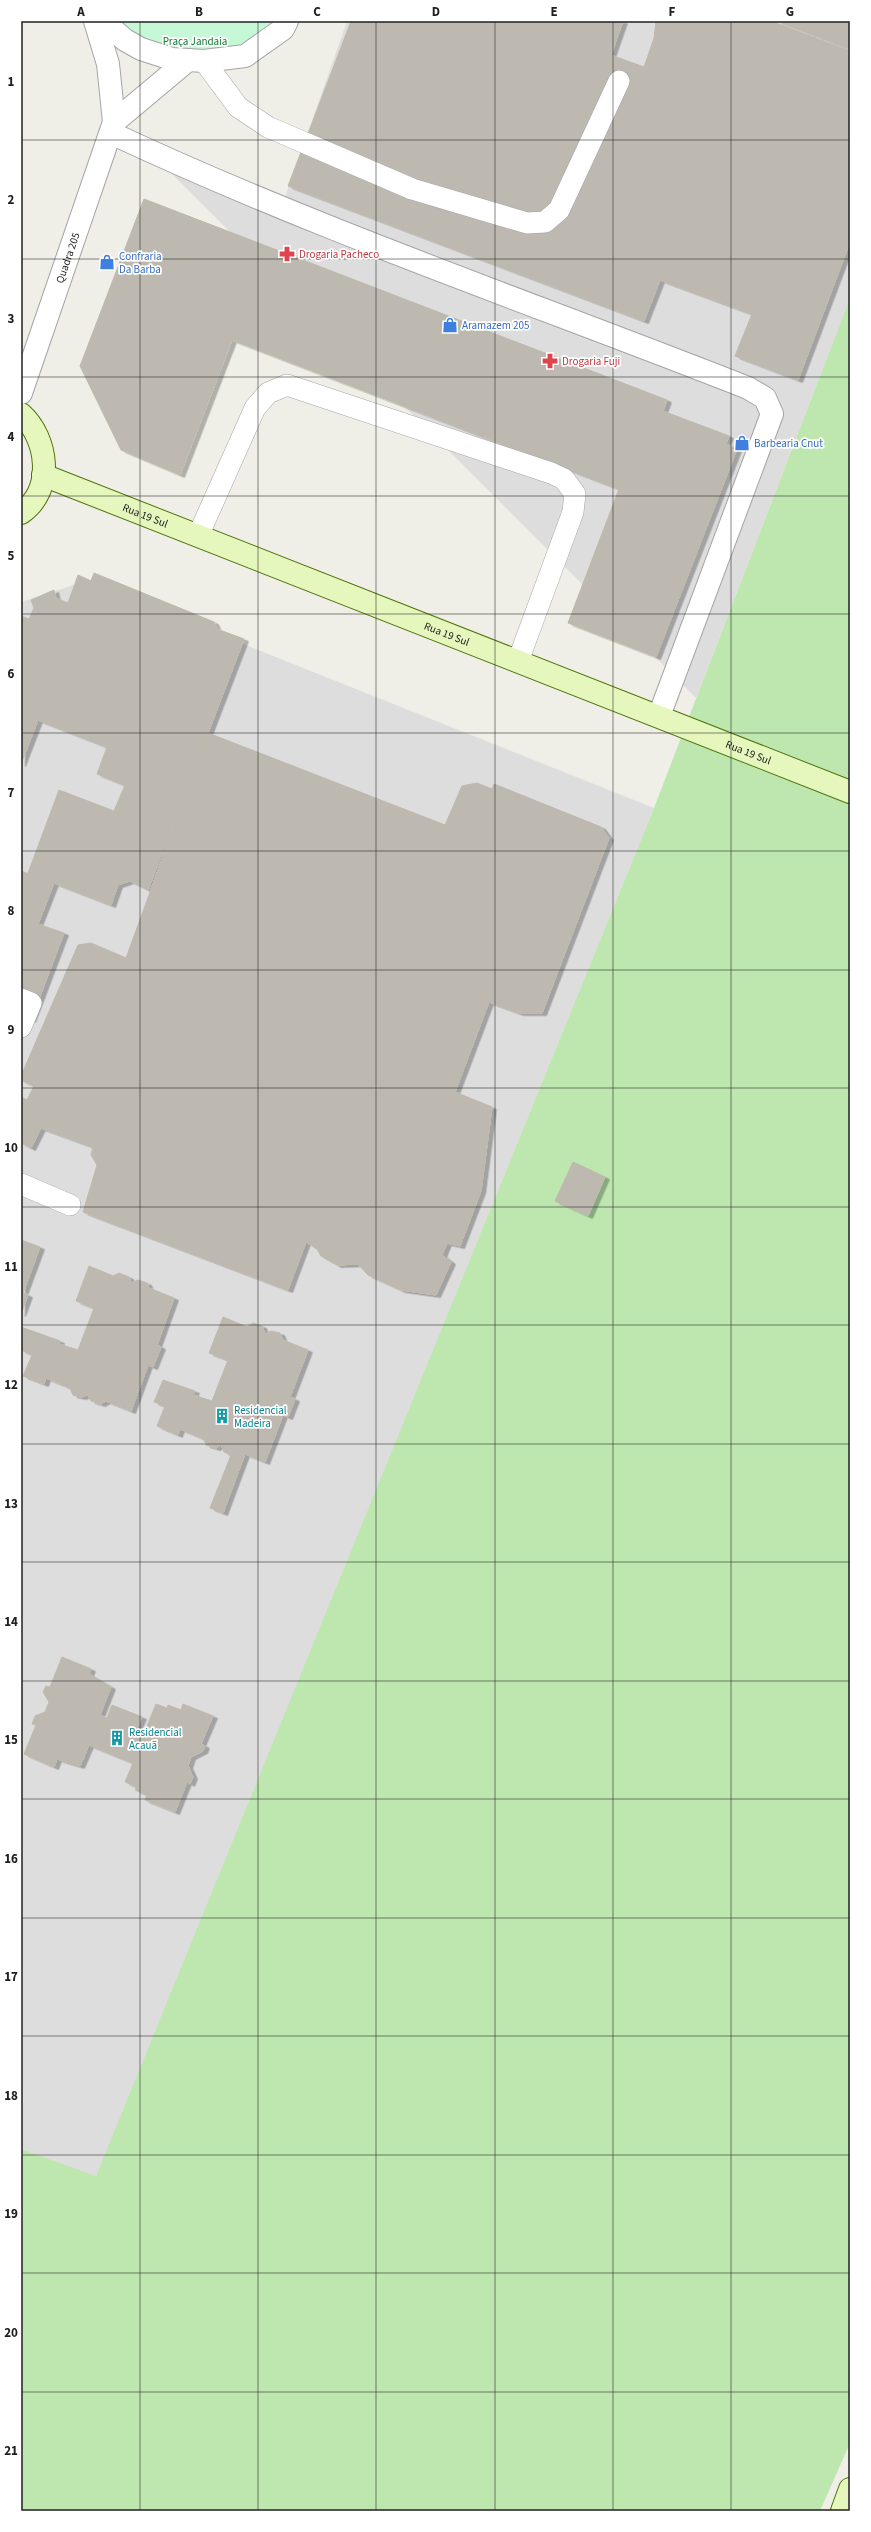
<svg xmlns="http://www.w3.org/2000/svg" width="871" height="2532" viewBox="0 0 871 2532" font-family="'Source Sans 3',sans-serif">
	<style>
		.residential { fill: #dedddd }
		.grass { fill: #bde7af }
		.park { fill: #c6f7d6 }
		.building { fill: #bdb8b0; stroke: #c1b9aa; filter: url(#shadow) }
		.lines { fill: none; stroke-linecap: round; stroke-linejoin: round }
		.lane-casing { stroke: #a4a4a4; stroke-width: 22 }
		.street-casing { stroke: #a4a4a4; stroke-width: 24 }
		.secondary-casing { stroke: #4f730a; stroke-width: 24 }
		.lane { stroke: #fff; stroke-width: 21 }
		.street { stroke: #fff; stroke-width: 22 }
		.secondary { stroke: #e6f7be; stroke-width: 22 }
		.grid { fill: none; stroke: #202020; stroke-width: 1; stroke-opacity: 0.55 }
		.labels { text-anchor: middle; stroke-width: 3.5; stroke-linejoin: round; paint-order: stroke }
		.park-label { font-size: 11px; fill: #117a33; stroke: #fff }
		.health-label { font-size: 11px; fill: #be3a42; stroke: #fff; text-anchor: start }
		.shop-label { font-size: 11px; fill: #366cbe; stroke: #fff; text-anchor: start }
		.street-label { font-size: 11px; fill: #202020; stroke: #fff }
		.culture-label { font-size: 11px; fill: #0d838f; stroke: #fff; text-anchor: start }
		.neatline { fill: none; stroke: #202020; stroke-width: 1.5 }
		.grid-label { font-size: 13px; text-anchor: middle; font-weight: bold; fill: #202020 }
	</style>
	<defs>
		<filter id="shadow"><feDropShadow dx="4.5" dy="2.5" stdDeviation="0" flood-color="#0004"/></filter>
	</defs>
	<rect width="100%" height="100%" fill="#f0efe7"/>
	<!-- residential -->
	<path class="residential" d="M347,21H850V298L696,698L152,154L283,203Z
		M86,581L654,808L96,2177L21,2149V602Z"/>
	<!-- grass -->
	<path class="grass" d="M850,298V2443L820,2511H21V2149L96,2176L654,808Z"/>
	<!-- park -->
	<path class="park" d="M103,21H287L245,56L188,60Z"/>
	<!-- building -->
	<path class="building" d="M351,21H623L611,55L644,67L654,38L656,21H771L850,51V242L798,380L735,356L752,314L660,280L644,321L288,186Z
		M777,21H850V49Z
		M144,199L667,400L663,411L729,436L726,444L737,449L656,657L568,623L619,489L232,340L180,475L121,450L80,366Z
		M94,573L214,622L217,629L244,639L148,890L130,881L118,885L111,905L28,873L59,790L114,811L125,785L97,774L107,747L38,720L21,764V616L29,619L34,608L31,600L54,590L56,598L68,603L78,575L91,581Z
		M208,733L445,825L462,786L477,783L492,789L494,784L601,827L609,838L542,1013H519L489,1002L455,1092L492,1107L481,1191L460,1246L447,1243L442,1255L451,1262L436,1295L401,1290L368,1275L358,1264L337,1265L321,1256L317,1249L306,1242L288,1290L83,1212L97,1165L91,1155L93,1147L41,1128L31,1148L21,1143V1097L27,1100L34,1086L21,1080V1076L78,945L91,943L126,958Z
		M21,871L54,883L38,924L64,933L31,1020L21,1016Z
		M573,1162L605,1177L588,1216L555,1201Z
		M21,1240L40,1247L23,1293L28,1295L21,1314Z
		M89,1266L113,1276L119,1273L129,1277L131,1283L138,1280L147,1283L149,1288L174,1298L157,1345L161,1347L153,1367L148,1365L131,1411L106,1401L101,1404L91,1401L88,1395L81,1397L73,1395L70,1388L46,1378L44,1384L23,1376L32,1355L21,1350V1327L60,1341L59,1344L78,1350L94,1308L76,1301Z
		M223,1317L247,1327L253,1323L262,1326L265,1334L271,1331L280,1333L283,1340L308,1350L290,1397L295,1399L288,1417L283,1415L265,1462L245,1454L223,1513L210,1508L231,1455L224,1452L221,1445L216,1448L206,1445L204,1439L180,1429L178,1435L157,1426L165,1406L154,1402L163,1380L195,1391L193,1395L212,1401L228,1360L209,1353Z
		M62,1657L91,1669L89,1674L111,1687L100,1715L107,1718L112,1705L142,1717L137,1728L145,1731L156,1704L167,1708L168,1705L181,1710L183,1704L213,1716L201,1744L205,1746L203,1751L191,1757L188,1766L193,1777L190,1784L187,1782L175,1812L145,1800L147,1795L135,1790L137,1787L125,1782L133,1763L89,1745L80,1766L57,1759L54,1767L24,1754L36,1725L32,1724L35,1716L45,1712L49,1702L43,1692L46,1686L50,1687Z"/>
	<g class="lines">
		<defs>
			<path id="lane" d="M204,61L238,107L268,127L412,189L527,223L545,222L559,210L619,81
				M198,536L255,408L268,393L287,385L551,473L564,479L575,494L573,512L518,661
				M21,999L31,1003L21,1027
				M21,1184L70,1205"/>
			<g id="street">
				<path d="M103,21L125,40L141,49L172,59L204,61L245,56L283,29L287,21"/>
				<path d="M114,122L188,60"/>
				<path d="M111,133C318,230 535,304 748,388L765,398L772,414L659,716"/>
				<path id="s1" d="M21,393L114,122L108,64L95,21"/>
			</g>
			<g id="secondary">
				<path d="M21,414C48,438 55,490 21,513"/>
				<path id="s2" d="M43,475L850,792"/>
				<path d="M842,2511L850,2489"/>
			</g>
		</defs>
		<!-- lane casing -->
		<use href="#lane" class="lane-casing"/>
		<!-- street casing -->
		<use href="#street" class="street-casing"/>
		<!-- secondary casing -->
		<use href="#secondary" class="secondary-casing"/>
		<!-- lane -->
		<use href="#lane" class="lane"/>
		<!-- street -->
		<use href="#street" class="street"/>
		<!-- secondary -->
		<use href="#secondary" class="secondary"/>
	</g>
	<!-- grid -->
	<path class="grid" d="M140,21V2511M258,21V2511M376,21V2511M495,21V2511M613,21V2511M731,21V2511M21,140H850M21,259H850M21,377H850M21,496H850M21,614H850M21,733H850M21,851H850M21,970H850M21,1088H850M21,1207H850M21,1325H850M21,1444H850M21,1562H850M21,1681H850M21,1799H850M21,1918H850M21,2036H850M21,2155H850M21,2273H850M21,2392H850"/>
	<!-- icons -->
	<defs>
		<symbol id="pharmacy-bare" viewBox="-9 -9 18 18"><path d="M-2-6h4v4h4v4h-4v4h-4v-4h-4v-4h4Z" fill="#e0444e" stroke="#fff" stroke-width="2.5" paint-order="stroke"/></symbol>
		<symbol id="shop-bare" viewBox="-9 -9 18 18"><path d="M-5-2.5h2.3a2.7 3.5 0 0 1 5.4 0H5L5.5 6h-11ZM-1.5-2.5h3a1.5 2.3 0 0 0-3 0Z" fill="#3f7fe0" stroke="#fff" stroke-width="2.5" paint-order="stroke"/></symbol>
		<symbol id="building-bare" viewBox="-9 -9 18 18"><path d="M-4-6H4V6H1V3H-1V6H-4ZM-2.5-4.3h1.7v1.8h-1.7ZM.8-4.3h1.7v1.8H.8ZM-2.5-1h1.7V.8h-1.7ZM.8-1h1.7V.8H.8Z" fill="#0f9aa8" stroke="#fff" stroke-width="2.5" paint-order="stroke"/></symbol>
	</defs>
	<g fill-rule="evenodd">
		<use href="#pharmacy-bare" x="276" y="243" width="22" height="22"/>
		<use href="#shop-bare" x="96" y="251" width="22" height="22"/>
		<use href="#shop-bare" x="439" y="314" width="22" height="22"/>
		<use href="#pharmacy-bare" x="539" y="350" width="22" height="22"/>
		<use href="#shop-bare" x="731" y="432" width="22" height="22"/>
		<use href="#building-bare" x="211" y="1405" width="22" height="22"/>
		<use href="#building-bare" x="106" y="1727" width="22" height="22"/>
	</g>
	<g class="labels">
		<!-- park labels -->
		<g class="park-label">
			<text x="195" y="45">Praça Jandaia</text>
		</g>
		<!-- health labels -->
		<g class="health-label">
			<text x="299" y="258">Drogaria Pacheco</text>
			<text x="562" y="365">Drogaria Fuji</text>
		</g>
		<!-- shop labels -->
		<g class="shop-label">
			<text x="119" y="260">Confraria<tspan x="119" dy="13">Da Barba</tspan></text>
			<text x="462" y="329">Aramazem 205</text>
			<text x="754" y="447">Barbearia Cnut</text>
		</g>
		<!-- street labels -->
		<g class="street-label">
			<text dy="4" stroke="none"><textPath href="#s1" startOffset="143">Quadra 205</textPath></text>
			<text dy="4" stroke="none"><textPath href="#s2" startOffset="110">Rua 19 Sul</textPath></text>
			<text dy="4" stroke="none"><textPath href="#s2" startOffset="434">Rua 19 Sul</textPath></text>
			<text dy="4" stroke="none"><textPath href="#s2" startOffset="758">Rua 19 Sul</textPath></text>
		</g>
		<!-- culture labels -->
		<g class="culture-label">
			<text x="234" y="1414">Residencial<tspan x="234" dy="13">Madeira</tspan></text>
			<text x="129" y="1736">Residencial<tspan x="129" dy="13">Acauã</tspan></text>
		</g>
	</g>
	<!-- border -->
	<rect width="871" height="2532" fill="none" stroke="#ffffff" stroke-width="44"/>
	<rect x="22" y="22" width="827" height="2488" class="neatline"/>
	<g class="grid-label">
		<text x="81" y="16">A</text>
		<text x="199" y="16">B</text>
		<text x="317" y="16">C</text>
		<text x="436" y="16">D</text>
		<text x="554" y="16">E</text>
		<text x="672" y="16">F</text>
		<text x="790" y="16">G</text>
		<text x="11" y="86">1</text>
		<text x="11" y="204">2</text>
		<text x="11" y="323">3</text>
		<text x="11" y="441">4</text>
		<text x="11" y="560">5</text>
		<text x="11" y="678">6</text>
		<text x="11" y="797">7</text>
		<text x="11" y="915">8</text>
		<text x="11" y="1034">9</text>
		<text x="11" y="1152">10</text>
		<text x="11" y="1271">11</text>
		<text x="11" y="1389">12</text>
		<text x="11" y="1508">13</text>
		<text x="11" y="1626">14</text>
		<text x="11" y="1744">15</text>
		<text x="11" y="1863">16</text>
		<text x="11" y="1981">17</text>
		<text x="11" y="2100">18</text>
		<text x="11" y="2218">19</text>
		<text x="11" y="2337">20</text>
		<text x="11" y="2455">21</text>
	</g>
</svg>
